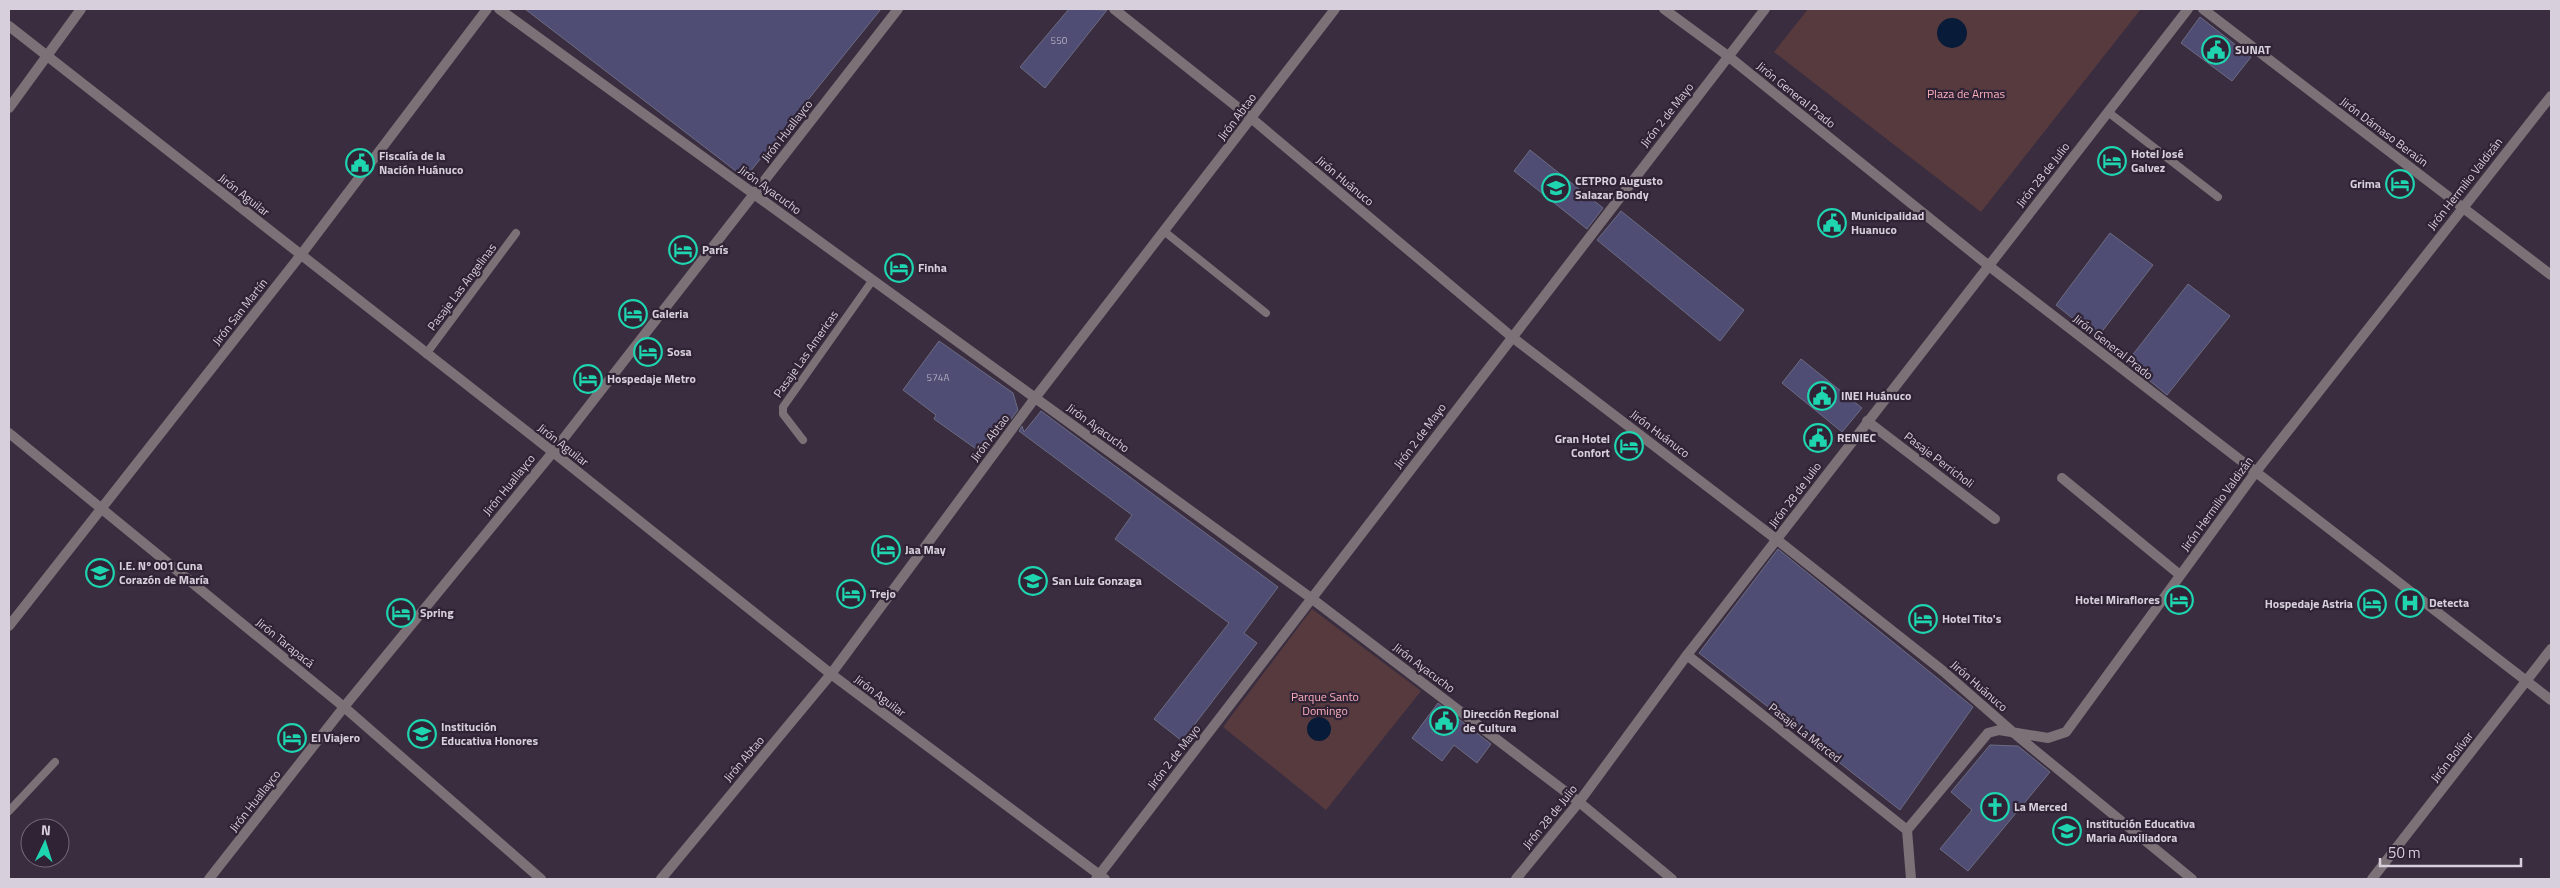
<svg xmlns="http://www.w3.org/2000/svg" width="2560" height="888" viewBox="0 0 2560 888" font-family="'Titillium Web',sans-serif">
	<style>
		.green { fill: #573a3e }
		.water { fill: #081c39 }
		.building { fill: #4f4d73; stroke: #6c6c83 }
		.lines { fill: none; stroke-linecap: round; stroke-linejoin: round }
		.service { stroke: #7c7177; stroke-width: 8 }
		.minor { stroke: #7c7177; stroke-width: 10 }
		.tertiary { stroke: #7c7177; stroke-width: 10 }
		.labels { text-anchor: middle; stroke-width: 4.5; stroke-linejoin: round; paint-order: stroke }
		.number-label { font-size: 10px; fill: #b5aec1 }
		.poi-label { font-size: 12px; font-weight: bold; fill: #d7cfdb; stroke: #2f2335; text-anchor: start }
		.park-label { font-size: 12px; fill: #fcaeb9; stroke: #2f2335 }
		.street-label { font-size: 12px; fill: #d7cfdb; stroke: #2f2335 }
	</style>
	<rect width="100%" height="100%" fill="#392d3f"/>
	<!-- green -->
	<path class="green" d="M1808,9H2141L1981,212L1774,52Z
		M1312,609L1421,691L1326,810L1223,727Z"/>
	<!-- water -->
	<path class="water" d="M1937 33a15 15 0 1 1 30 0a15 15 0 1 1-30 0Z
		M1307 729a12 12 0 1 1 24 0a12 12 0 1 1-24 0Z"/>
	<!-- building -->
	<path class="building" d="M525,9H881L745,178Z
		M1069,9L1107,10L1045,88L1020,67Z
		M2200,17L2251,57L2232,81L2181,43Z
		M1530,150L1603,208L1587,229L1514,171Z
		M1621,211L1744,310L1720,341L1597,240Z
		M2110,233L2153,265L2097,338L2056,305Z
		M2188,284L2230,316L2167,395L2127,362Z
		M939,341L1013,393L1018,410L1008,423L1002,419L979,451L934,419L936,415L903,390Z
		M1801,359L1862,408L1842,432L1782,383Z
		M1041,411L1278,587L1244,633L1257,643L1182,741L1154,719L1229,623L1115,539L1132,515L1019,431L1022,426L1024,432Z
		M1778,549L1973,707L1900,810L1699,653Z
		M1438,703L1491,744L1477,763L1454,745L1442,761L1412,738Z
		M1990,745L2018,746L2050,772L1968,871L1940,849L1972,810L1951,792Z"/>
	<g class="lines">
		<!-- service -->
		<path class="service" d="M2108,112L2218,197
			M1165,232L1266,313
			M426,354L516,233
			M803,440L783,414V407L872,281
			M9,811L55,762"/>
		<!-- minor -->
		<path class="minor" d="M499,9L1311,598L1579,802L1672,879
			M1114,9L1251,118L1512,337L1776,539L1943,671L2015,734L2192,879
			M1664,9L1728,56L1989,266L2551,700
			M2203,9L2551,275
			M9,26L553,452L831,674L1105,879
			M9,108L81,9
			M1867,421L1995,519
			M9,433L344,707L541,879
			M2062,478L2180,575
			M9,626L300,256L487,9
			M1687,655L1907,830
			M209,879L344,707L553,452L898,9
			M661,879L831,674L1035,398L1335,9
			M1911,879L1907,830L1988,733L1999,730L2048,738L2066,732L2255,473L2551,96
			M2372,879L2551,649"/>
		<!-- tertiary -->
		<path class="tertiary" d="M1096,879L1765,9
			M1516,879L1579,802L1687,655L2188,9"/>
	</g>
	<!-- icons -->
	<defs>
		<symbol id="civic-ring" viewBox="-11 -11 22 22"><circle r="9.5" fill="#2f2335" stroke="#1fd5b0" stroke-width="1.5"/><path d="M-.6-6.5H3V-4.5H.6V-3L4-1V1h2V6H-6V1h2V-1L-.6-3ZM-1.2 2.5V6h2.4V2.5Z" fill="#1fd5b0"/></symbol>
		<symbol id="hotel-ring" viewBox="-11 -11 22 22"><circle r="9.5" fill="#2f2335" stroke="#1fd5b0" stroke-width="1.5"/><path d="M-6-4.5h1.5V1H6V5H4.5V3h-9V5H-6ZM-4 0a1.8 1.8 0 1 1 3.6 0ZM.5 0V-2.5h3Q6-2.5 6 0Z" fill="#1fd5b0"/></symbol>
		<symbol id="university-ring" viewBox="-11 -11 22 22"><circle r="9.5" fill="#2f2335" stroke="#1fd5b0" stroke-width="1.5"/><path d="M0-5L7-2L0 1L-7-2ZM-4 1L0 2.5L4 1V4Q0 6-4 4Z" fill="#1fd5b0"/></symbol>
		<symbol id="school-ring" viewBox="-11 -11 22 22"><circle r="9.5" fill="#2f2335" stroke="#1fd5b0" stroke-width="1.5"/><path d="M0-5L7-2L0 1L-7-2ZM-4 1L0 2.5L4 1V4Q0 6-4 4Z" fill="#1fd5b0"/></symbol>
		<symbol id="hospital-ring" viewBox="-11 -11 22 22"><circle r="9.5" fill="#2f2335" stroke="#1fd5b0" stroke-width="1.5"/><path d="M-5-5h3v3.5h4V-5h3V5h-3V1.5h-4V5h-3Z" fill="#1fd5b0"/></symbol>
		<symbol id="church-ring" viewBox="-11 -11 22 22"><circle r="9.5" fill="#2f2335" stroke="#1fd5b0" stroke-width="1.5"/><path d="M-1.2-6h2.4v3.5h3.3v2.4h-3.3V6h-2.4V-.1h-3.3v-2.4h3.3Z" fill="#1fd5b0"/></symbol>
	</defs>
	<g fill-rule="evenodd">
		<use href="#civic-ring" x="2200" y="34" width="32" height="32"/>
		<use href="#hotel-ring" x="2096" y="145" width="32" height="32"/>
		<use href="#civic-ring" x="344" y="147" width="32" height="32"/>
		<use href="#hotel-ring" x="2384" y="168" width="32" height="32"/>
		<use href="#university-ring" x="1540" y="172" width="32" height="32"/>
		<use href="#civic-ring" x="1816" y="207" width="32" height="32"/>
		<use href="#hotel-ring" x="667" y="234" width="32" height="32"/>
		<use href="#hotel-ring" x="883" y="252" width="32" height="32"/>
		<use href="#hotel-ring" x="617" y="298" width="32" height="32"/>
		<use href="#hotel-ring" x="632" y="336" width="32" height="32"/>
		<use href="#hotel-ring" x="572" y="363" width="32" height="32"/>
		<use href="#civic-ring" x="1806" y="380" width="32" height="32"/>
		<use href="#civic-ring" x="1802" y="422" width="32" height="32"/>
		<use href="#hotel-ring" x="1613" y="430" width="32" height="32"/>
		<use href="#hotel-ring" x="870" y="534" width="32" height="32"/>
		<use href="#school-ring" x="84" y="557" width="32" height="32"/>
		<use href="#school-ring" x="1017" y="565" width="32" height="32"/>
		<use href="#hotel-ring" x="835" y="578" width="32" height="32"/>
		<use href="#hotel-ring" x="2163" y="584" width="32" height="32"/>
		<use href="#hospital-ring" x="2394" y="587" width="32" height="32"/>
		<use href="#hotel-ring" x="2356" y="588" width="32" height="32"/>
		<use href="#hotel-ring" x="385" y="597" width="32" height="32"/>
		<use href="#hotel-ring" x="1907" y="603" width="32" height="32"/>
		<use href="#civic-ring" x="1428" y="705" width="32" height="32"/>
		<use href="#school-ring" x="406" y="718" width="32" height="32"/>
		<use href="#hotel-ring" x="276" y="722" width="32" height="32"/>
		<use href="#church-ring" x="1979" y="791" width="32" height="32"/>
		<use href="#school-ring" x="2051" y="815" width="32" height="32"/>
	</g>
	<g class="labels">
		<!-- number labels -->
		<g class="number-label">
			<text x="1059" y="44">550</text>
			<text x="938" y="381">574A</text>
		</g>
		<!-- poi labels -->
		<g class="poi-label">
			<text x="2235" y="54">SUNAT</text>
			<text x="2131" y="158">Hotel José<tspan x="2131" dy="14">Galvez</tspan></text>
			<text x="379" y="160">Fiscalía de la<tspan x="379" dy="14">Nación Huánuco</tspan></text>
			<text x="1575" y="185">CETPRO Augusto<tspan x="1575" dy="14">Salazar Bondy</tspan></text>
			<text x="2381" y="188" text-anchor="end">Grima</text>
			<text x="1851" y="220">Municipalidad<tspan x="1851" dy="14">Huanuco</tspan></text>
			<text x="702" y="254">París</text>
			<text x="918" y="272">Finha</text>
			<text x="652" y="318">Galeria</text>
			<text x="667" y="356">Sosa</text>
			<text x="607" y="383">Hospedaje Metro</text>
			<text x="1841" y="400">INEI Huánuco</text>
			<text x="1837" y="442">RENIEC</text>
			<text x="1610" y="443" text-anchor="end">Gran Hotel<tspan x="1610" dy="14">Confort</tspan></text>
			<text x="905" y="554">Jaa May</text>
			<text x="119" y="570">I.E. Nº 001 Cuna<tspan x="119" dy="14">Corazón de María</tspan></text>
			<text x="1052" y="585">San Luiz Gonzaga</text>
			<text x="870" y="598">Trejo</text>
			<text x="2160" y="604" text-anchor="end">Hotel Miraflores</text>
			<text x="2429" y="607">Detecta</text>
			<text x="2353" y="608" text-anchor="end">Hospedaje Astria</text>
			<text x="420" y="617">Spring</text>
			<text x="1942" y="623">Hotel Tito's</text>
			<text x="1463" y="718">Dirección Regional<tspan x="1463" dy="14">de Cultura</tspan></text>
			<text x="441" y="731">Institución<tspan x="441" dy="14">Educativa Honores</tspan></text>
			<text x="311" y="742">El Viajero</text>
			<text x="2014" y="811">La Merced</text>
			<text x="2086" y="828">Institución Educativa<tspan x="2086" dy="14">Maria Auxiliadora</tspan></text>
		</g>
		<!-- park labels -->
		<g class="park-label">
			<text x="1966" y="98">Plaza de Armas</text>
			<text x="1325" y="701">Parque Santo<tspan x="1325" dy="14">Domingo</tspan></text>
		</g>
		<!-- street labels -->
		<g class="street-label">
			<text transform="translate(1796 95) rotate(39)" y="4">Jirón General Prado</text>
			<text transform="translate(1667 115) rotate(-52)" y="4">Jirón 2 de Mayo</text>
			<text transform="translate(1237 117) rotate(-53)" y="4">Jirón Abtao</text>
			<text transform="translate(787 131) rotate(-52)" y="4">Jirón Huallayco</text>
			<text transform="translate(2384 132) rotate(37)" y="4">Jirón Dámaso Beraún</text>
			<text transform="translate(2043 175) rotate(-52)" y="4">Jirón 28 de Julio</text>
			<text transform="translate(1345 181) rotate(40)" y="4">Jirón Huánuco</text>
			<text transform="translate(2465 184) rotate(-52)" y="4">Jirón Hermilio Valdizán</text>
			<text transform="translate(770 190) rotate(36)" y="4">Jirón Ayacucho</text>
			<text transform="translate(244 195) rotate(38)" y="4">Jirón Aguilar</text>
			<text transform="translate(462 287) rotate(-53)" y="4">Pasaje Las Angelinas</text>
			<text transform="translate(240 312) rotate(-52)" y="4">Jirón San Martín</text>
			<text transform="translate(2113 347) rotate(38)" y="4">Jirón General Prado</text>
			<text transform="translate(806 354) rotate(-55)" y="4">Pasaje Las Americas</text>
			<text transform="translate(1098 428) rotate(36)" y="4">Jirón Ayacucho</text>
			<text transform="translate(1660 434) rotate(37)" y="4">Jirón Huánuco</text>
			<text transform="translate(1420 436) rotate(-53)" y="4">Jirón 2 de Mayo</text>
			<text transform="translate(990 438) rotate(-53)" y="4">Jirón Abtao</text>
			<text transform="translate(563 445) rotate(38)" y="4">Jirón Aguilar</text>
			<text transform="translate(1939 460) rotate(37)" y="4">Pasaje Perricholi</text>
			<text transform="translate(509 485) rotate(-51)" y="4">Jirón Huallayco</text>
			<text transform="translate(1795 495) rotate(-53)" y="4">Jirón 28 de Julio</text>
			<text transform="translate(2217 504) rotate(-54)" y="4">Jirón Hermilio Valdizán</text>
			<text transform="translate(285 643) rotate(39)" y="4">Jirón Tarapacá</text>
			<text transform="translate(1424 668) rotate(37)" y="4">Jirón Ayacucho</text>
			<text transform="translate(1979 686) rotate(41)" y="4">Jirón Huánuco</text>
			<text transform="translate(880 696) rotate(37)" y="4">Jirón Aguilar</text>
			<text transform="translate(1805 733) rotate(38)" y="4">Pasaje La Merced</text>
			<text transform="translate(1174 757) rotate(-52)" y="4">Jirón 2 de Mayo</text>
			<text transform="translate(2452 757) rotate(-52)" y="4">Jirón Bolívar</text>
			<text transform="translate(744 759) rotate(-50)" y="4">Jirón Abtao</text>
			<text transform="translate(255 801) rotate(-52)" y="4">Jirón Huallayco</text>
			<text transform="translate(1550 817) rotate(-51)" y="4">Jirón 28 de Julio</text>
		</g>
	</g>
	<!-- border -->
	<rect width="2560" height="888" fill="none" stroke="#d7cfdb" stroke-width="20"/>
	<!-- north arrow -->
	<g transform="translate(45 843) rotate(4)"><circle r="24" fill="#2f2335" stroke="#726877"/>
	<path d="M0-4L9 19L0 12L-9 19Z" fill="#1fd5b0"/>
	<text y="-8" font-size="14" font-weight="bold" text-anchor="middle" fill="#d7cfdb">N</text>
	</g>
	<!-- scale -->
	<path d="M2380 858v8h141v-8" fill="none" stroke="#d7cfdb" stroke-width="2.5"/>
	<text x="2388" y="858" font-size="15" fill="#d7cfdb" stroke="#2f2335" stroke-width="4" paint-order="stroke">50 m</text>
</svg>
